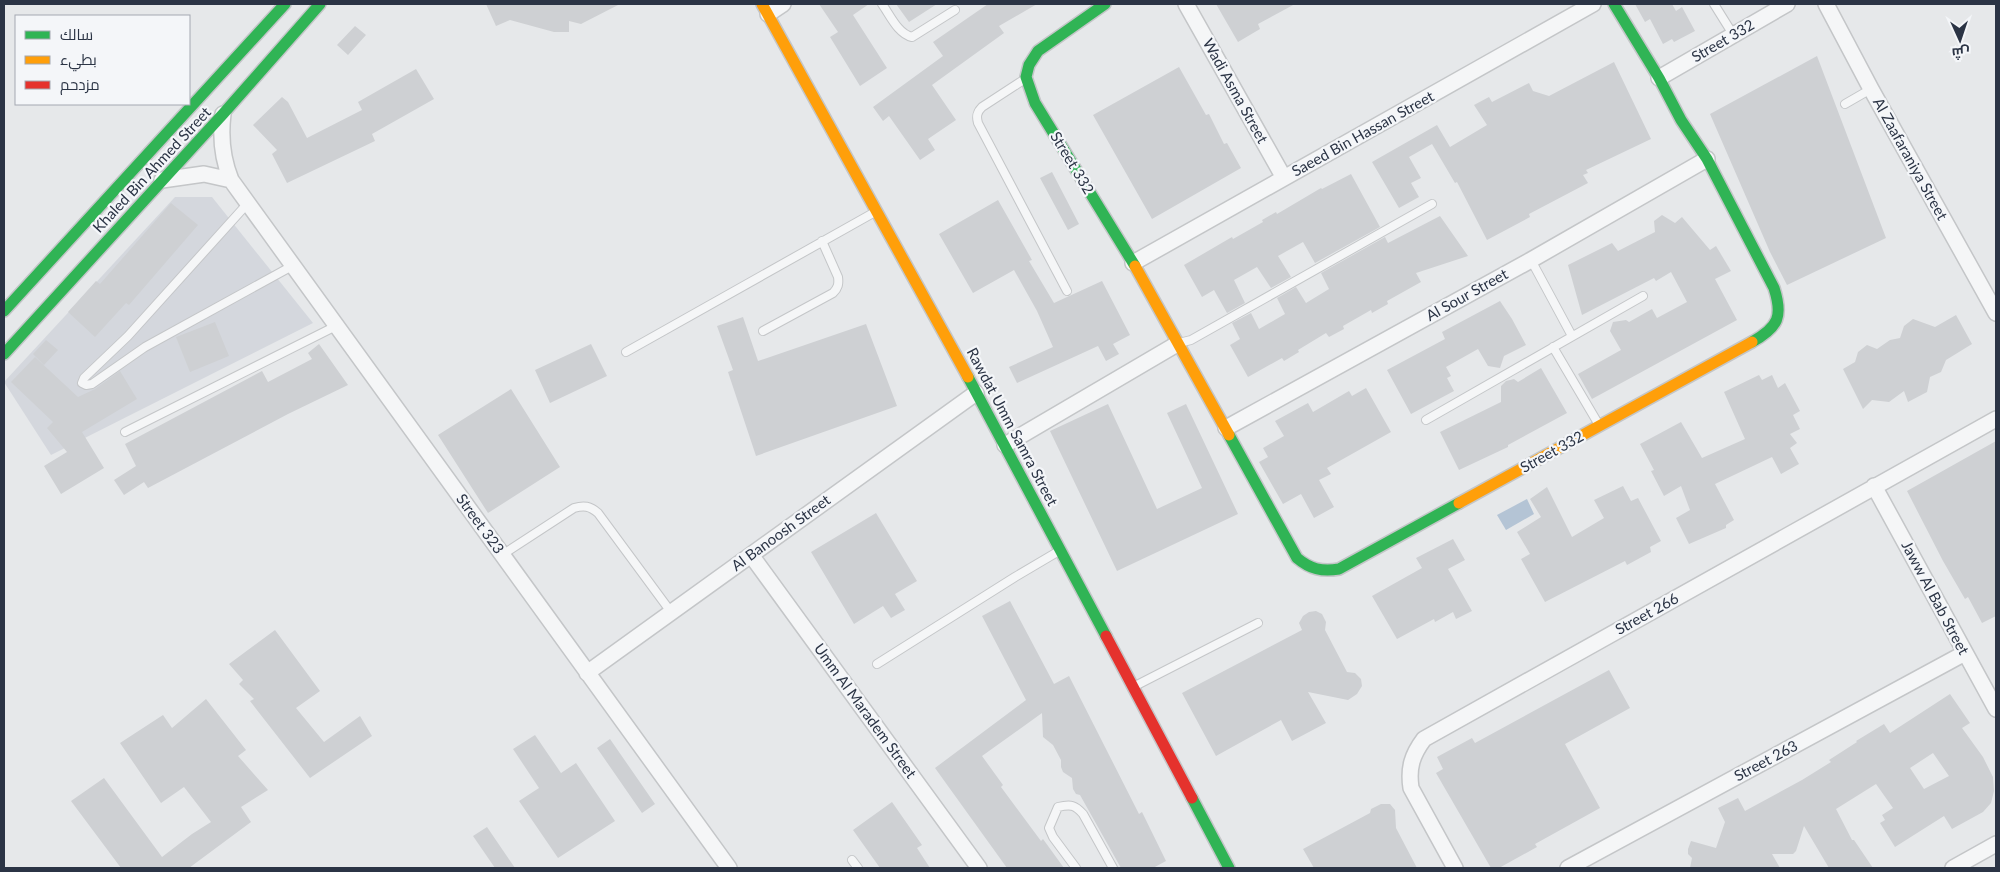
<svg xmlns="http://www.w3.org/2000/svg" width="2000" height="872" viewBox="0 0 2000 872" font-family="Lato,Cairo,sans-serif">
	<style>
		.built { fill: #d4d7dd }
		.water { fill: #b4c4d5 }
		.building { fill: #ced0d3; fill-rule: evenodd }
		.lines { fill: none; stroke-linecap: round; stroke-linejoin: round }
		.lane-casing { stroke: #c4c6c8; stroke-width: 10 }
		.street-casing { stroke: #c4c6c8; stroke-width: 18 }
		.fast-casing { stroke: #c4c6c8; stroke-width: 14 }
		.slow-casing { stroke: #c4c6c8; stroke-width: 14 }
		.jam-casing { stroke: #c4c6c8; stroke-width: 14 }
		.lane { stroke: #f5f6f7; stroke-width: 8 }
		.street { stroke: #f5f6f7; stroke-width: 15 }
		.fast { stroke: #30b455; stroke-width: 11 }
		.slow { stroke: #ff9f0a; stroke-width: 11 }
		.jam { stroke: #e5322d; stroke-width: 11 }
		.labels { text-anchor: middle; stroke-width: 4.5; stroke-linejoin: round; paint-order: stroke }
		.street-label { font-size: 15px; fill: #2b3445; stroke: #f4f6f9 }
	</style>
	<rect width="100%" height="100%" fill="#e6e8ea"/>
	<!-- built -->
	<path class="built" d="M175,197H212L313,323L51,455L4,382Z"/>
	<!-- water -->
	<path class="water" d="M1527,499L1534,514L1506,530L1497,515Z"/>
	<!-- building -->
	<path class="building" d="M486,4H620L581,24L569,21V32H554L510,20L496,26Z
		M819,4H869L853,15L887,68L860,86L830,37L838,32Z
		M896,4H937L909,22Z
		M988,4H1037L999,26L1004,33L932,85L956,120L928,139L935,150L920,160L889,116L883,121L873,107L943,56L933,42Z
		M1216,4H1295L1258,24L1260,29L1238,42Z
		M1635,4H1672L1676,11L1682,7L1695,31L1674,42L1672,39L1663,44L1650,19L1645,22Z
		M355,26L366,35L348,55L337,45Z
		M1817,56L1886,238L1787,285L1770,252L1710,114Z
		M1614,62L1651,139L1586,170L1588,173L1583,175L1588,183L1529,214L1530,217L1487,240L1457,182L1455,183L1432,144L1409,157L1421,178L1411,183L1419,197L1399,208L1372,162L1437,125L1450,147L1487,125L1474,105L1489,97L1492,102L1529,83L1533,91L1549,96Z
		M1179,67L1206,115L1209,114L1224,144L1227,143L1241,168L1152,219L1093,115Z
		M416,69L434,99L372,134L375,141L287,183L272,154L277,150L253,125L282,97L288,102L307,138L362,110L358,102Z
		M1052,172L1079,224L1068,230L1040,178Z
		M1351,174L1380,227L1315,263L1303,242L1278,256L1291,277L1271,288L1257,267L1234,280L1245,303L1227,313L1214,290L1202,297L1184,265L1232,237L1233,239L1263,222L1262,220L1276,212L1277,214L1321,188L1322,189Z
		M998,200L1032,260L1029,261L1054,303L1102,281L1130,335L1113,344L1119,354L1106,361L1098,346L1017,383L1009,367L1053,347L1037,311L1014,270L973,293L939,234Z
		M171,203L198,225L129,305L126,303L95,337L68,312L96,281L100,284Z
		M1662,215L1675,223L1682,217L1710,250L1716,246L1731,271L1715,279L1737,320L1592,399L1578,374L1621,350L1610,331L1613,322L1626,320L1629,322L1652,309L1657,318L1687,302L1671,272L1656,281L1654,278L1582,315L1568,265L1612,243L1618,251L1655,232L1654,221Z
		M1440,216L1468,256L1416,273L1421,282L1387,301L1388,304L1372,313L1371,310L1343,326L1344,329L1329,337L1326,333L1298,350L1299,352L1284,361L1282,358L1248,377L1230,345L1240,339L1232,323L1251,313L1259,329L1285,314L1277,298L1296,287L1306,303L1329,289L1321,273L1385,237L1388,243Z
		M1500,301L1512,319L1526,345L1504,356L1500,368L1488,366L1478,349L1446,367L1451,376L1447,378L1454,391L1411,414L1387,370L1445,339L1442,332Z
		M1956,315L1972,344L1946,360L1941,372L1930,377L1927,392L1908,402L1904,391L1889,402L1872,400L1863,409L1843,369L1855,362L1858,352L1867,345L1877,349L1890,340L1900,338L1904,326L1913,319L1935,327Z
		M743,317L758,361L866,324L897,406L756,456L728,372L733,370L717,326Z
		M215,322L229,356L190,372L176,337Z
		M46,340L58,350L44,365L33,354Z
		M319,344L348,385L288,414L148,488L144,482L124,495L114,480L136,466L125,444L262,371L268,382L312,359L308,353Z
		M591,344L607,376L550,403L535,370Z
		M35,357L78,397L95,389L120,371L137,399L82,432L104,468L61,494L44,466L67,452L47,428L53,422L11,382Z
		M1541,368L1567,413L1508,445V447L1459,470L1440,432L1501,402V386L1506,381L1514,379L1518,382Z
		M1759,375L1762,380L1772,375L1778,388L1785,383L1800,411L1793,415L1800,429L1790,434L1797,443L1790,448L1799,464L1781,474L1772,457L1715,484L1734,520L1726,525V528L1689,544L1676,518L1690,510L1681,486L1664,496L1651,471L1654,470L1640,444L1681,422L1702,458L1745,439L1724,392Z
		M1366,388L1391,432L1327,468L1331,474L1319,480L1334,507L1314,518L1301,494L1283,504L1259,462L1268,457L1263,448L1284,436L1275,421L1308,403L1313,412L1349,391L1352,396Z
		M511,389L560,467L488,513L438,435Z
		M1108,404L1157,509L1202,488L1167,413L1186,404L1238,514L1117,571L1050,431Z
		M1996,441V616L1982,623L1968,597L1965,599L1943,561L1907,491Z
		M1623,486L1631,501L1638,498L1661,541L1650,547L1651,552L1627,565L1625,561L1545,602L1521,559L1530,554L1517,532L1541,517L1530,499L1547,487L1572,537L1604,518L1594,500Z
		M876,513L917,581L895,594L905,610L891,618L883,606L854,624L811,552Z
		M1453,539L1465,560L1448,569L1472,611L1456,619L1453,612L1435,622L1434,619L1397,639L1372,596L1422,568L1416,558Z
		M1010,601L1054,684L1069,676L1139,814L1142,812L1166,861L1153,868H1121L1080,795L1076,794L1073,789L1072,778L1063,772L1061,767V760L1053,745L1043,737L1042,713L982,756L1003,785L1001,787L1041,841L1043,839L1064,868H1007L935,768L1026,700L982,616Z
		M1316,611L1322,614L1326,622L1325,630L1347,672L1355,673L1361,679L1362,686L1357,694L1348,700L1308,692L1326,723L1292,741L1281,720L1216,756L1182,693L1302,630L1299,623L1303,616L1309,612Z
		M275,630L320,691L296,708L324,742L360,716L372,736L310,778L250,701L254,699L239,684L243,680L229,664Z
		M1609,670L1630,708L1565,744L1600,808L1535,844L1537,847L1499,868H1491L1436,773L1443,769L1437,757L1472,738L1475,743Z
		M1950,694L1970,723L1962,728L1983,757L1993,777L1994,791L1991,803L1983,812L1952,829L1944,816L1895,847L1880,823L1885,820L1882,815L1893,808L1876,784L1836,809L1852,840H1854L1873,868H1829L1804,826L1796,851L1793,854H1772L1780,868H1690L1692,858L1688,854V849L1691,841L1716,848L1725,822L1718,808L1738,798L1745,811L1802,780L1831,762L1829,760L1857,742L1856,741L1884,724L1890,733ZM1933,753L1949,776L1924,789L1910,768Z
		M206,699L246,750L238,756L268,790L241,807L251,822L189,868H121L71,801L104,778L162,857L192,834L211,822L184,787L161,803L120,743L163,715L172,728Z
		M535,735L561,773L576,763L615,821L558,858L519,801L539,788L513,749Z
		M610,739L655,804L642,813L597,748Z
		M892,802L922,845L917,848L930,868H880L853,830Z
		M1381,804H1390L1395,810L1396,828L1417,868H1314L1303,849L1370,813L1371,809Z
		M487,827L515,868H495L473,836Z"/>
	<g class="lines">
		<defs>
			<path id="lane" d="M882,4C890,15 898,34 912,37L955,10
				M1714,4L1734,36
				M1025,79L982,107C977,112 976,116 978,123L1067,291
				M1845,104L1871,89
				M248,203L128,336L84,378L82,383L86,385L92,384L145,347L294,265
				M1531,260L1572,336
				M763,331L833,293C838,288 839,284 838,277L822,241
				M1179,343L1191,340L1432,204
				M1553,347L1599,425
				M626,352L875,212
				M1426,420L1643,296
				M125,432L338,325
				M502,555L574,508C584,505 590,506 598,513L671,612
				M877,664L1015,577L1059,551
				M1135,686L1258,623
				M852,860L858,868
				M1076,868L1053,837L1049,828L1058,807C1071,804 1075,805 1083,814L1113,868"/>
			<path id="street" d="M1186,4L1284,178
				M1826,4L1871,89L1996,313
				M768,14L783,4
				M1659,78L1787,4
				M223,114C220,138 222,158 231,180L729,868
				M162,180L204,174L231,180
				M1133,263L1593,4
				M1226,428L1531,260L1707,159
				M1005,445L1177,344
				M1874,486L1996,709
				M751,555L979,868
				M587,673L976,393
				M1455,868L1411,788C1408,768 1412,755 1424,739L1996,419
				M1568,868L1965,653
				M1953,868L1996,844"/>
			<path id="fast" d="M1105,4L1038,51L1029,65L1026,77L1035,103L1135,266
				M1614,4L1659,78L1681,120L1707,159L1774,288C1783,316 1779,327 1752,342
				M4,311L285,4
				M4,354L223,114L320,4
				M968,377L1106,636
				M1229,435L1297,558C1310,569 1322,572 1339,569L1459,503
				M1192,798L1229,868"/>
			<path id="slow" d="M762,4L968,377
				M1135,266L1229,435
				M1459,503L1752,342"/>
			<path id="jam" d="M1106,636L1192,798"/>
		</defs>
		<!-- lane casing -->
		<use href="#lane" class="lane-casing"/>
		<!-- street casing -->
		<use href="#street" class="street-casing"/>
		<!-- fast casing -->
		<use href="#fast" class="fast-casing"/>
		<!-- slow casing -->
		<use href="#slow" class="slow-casing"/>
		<!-- jam casing -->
		<use href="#jam" class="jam-casing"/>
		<!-- lane -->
		<use href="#lane" class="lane"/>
		<!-- street -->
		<use href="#street" class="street"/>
		<!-- fast -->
		<use href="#fast" class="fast"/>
		<!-- slow -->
		<use href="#slow" class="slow"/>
		<!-- jam -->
		<use href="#jam" class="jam"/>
	</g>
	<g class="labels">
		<!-- street labels -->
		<g class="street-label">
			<text transform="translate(1723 41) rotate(-30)" y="5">Street 332</text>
			<text transform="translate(1235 91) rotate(61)" y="5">Wadi Asma Street</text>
			<text transform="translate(1363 134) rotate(-29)" y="5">Saeed Bin Hassan Street</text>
			<text transform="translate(1910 159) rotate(61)" y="5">Al Zaafaraniya Street</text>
			<text transform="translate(1072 163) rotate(59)" y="5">Street 332</text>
			<text transform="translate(152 170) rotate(-47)" y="5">Khaled Bin Ahmed Street</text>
			<text transform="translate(1467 295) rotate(-29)" y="5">Al Sour Street</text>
			<text transform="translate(1012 427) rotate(62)" y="5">Rawdat Umm Samra Street</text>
			<text transform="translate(1552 452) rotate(-29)" y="5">Street 332</text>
			<text transform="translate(480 524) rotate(54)" y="5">Street 323</text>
			<text transform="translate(781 533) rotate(-36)" y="5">Al Banoosh Street</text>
			<text transform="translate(1935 598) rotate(62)" y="5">Jaww Al Bab Street</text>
			<text transform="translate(1647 614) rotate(-29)" y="5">Street 266</text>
			<text transform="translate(865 711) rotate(54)" y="5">Umm Al Maradem Street</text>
			<text transform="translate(1766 761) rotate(-28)" y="5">Street 263</text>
		</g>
	</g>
	<!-- border -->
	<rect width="2000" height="872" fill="none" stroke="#2b3445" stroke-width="10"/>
	<!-- legend -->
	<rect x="15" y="15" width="175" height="90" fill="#f4f6f9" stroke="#a4a8b1"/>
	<rect x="25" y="31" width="25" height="8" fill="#30b455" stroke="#a4a8b1"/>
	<text x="60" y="40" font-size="15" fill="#2b3445">سالك</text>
	<rect x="25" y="56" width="25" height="8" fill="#ff9f0a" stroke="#a4a8b1"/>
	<text x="60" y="65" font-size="15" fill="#2b3445">بطيء</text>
	<rect x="25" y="81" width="25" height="8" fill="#e5322d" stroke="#a4a8b1"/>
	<text x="60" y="90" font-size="15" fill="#2b3445">مزدحم</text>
	<!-- north arrow -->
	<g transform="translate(1960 40) rotate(177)" stroke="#f4f6f9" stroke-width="4" paint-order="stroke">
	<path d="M0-4L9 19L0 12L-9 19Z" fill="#2b3445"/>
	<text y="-8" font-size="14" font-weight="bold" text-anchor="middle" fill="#2b3445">ش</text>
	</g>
</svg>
